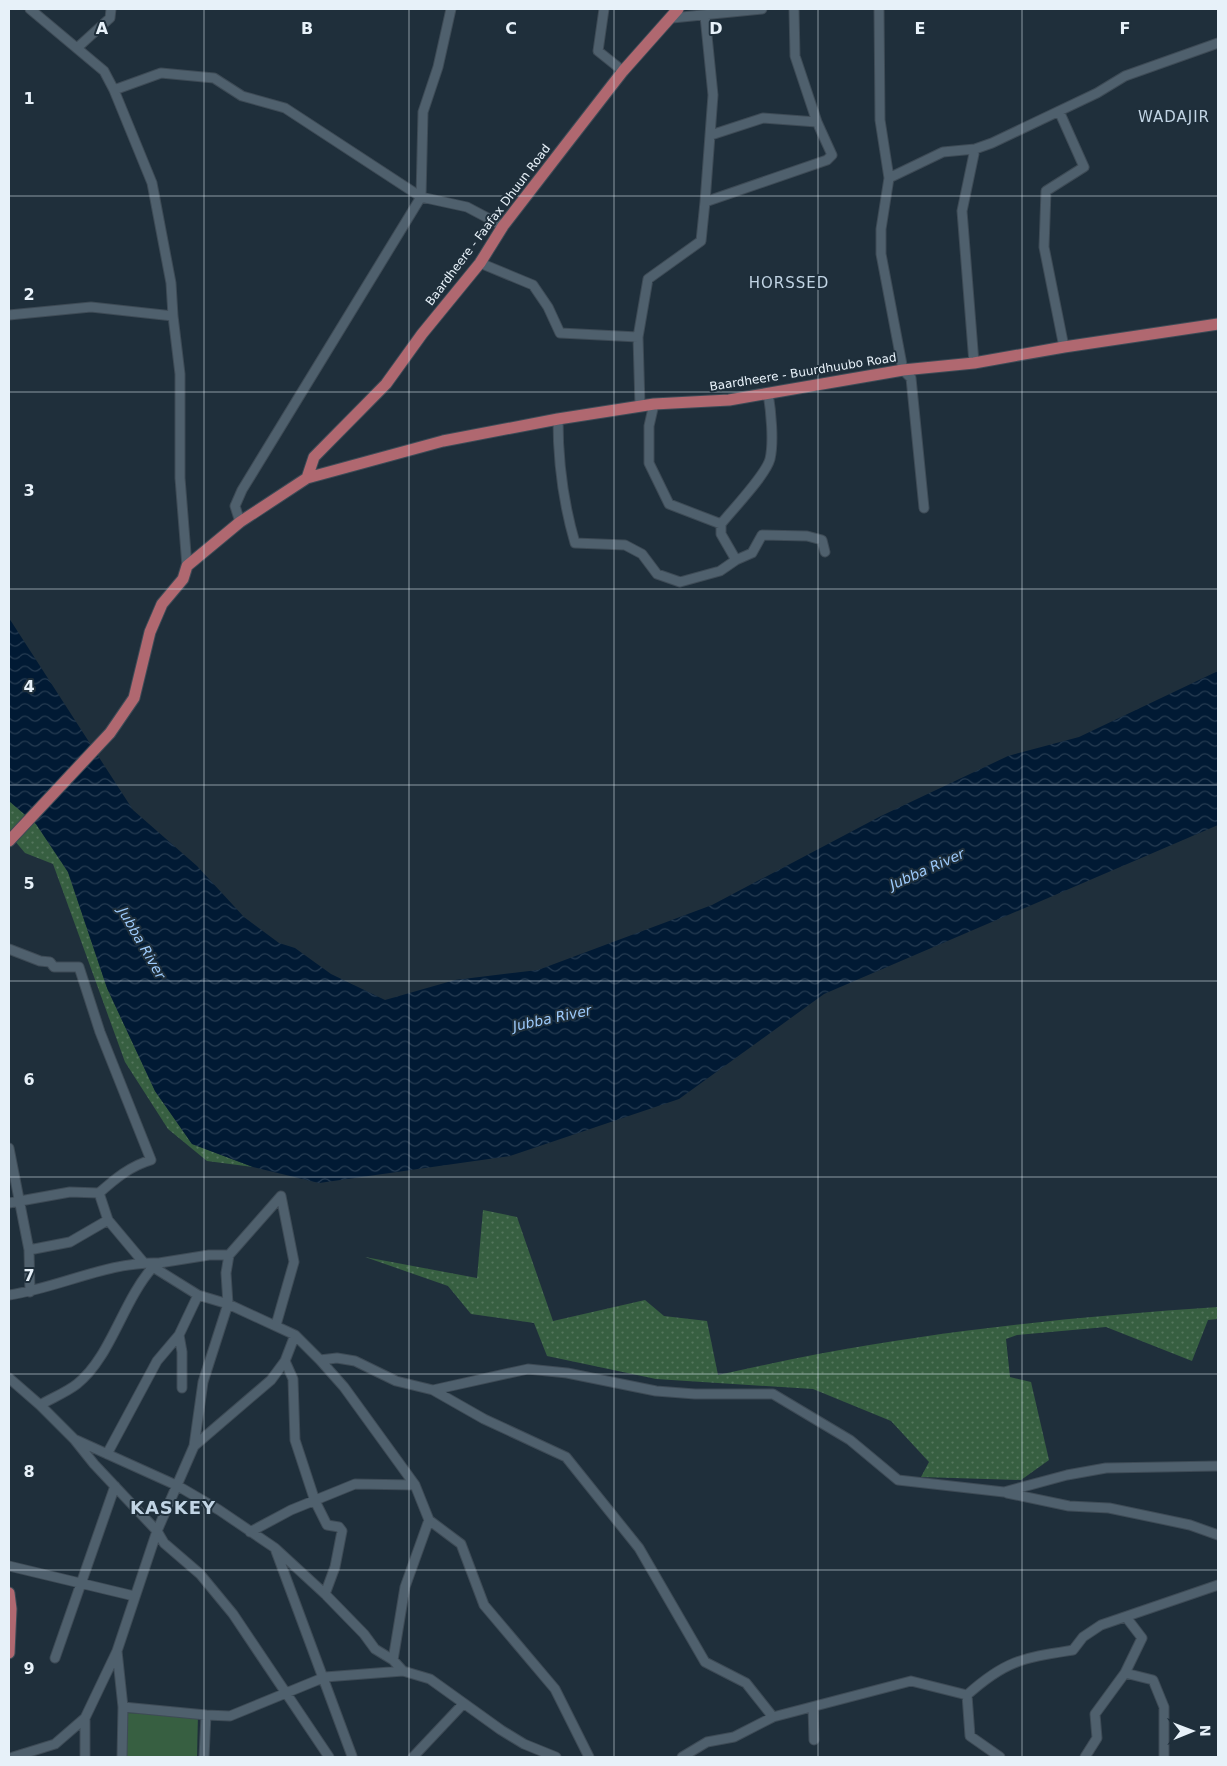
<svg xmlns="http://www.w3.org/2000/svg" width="1227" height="1766" viewBox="0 0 1227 1766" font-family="'DejaVu Sans',sans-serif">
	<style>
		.grass { fill: url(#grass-dots) }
		.pitch { fill: #375f41 }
		.water { fill: url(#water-waves) }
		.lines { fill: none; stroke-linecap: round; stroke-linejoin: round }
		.minor-casing { stroke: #3e4b56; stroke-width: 11 }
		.major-casing { stroke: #3e4b56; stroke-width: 13 }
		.minor { stroke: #4f606d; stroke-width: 9 }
		.major { stroke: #b06870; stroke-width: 11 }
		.grid { fill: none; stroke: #e7f1f9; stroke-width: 1; stroke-opacity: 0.55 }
		.labels { text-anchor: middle; stroke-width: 4; stroke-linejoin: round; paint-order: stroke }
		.street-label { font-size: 12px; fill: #e7f1f9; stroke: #1f2f3b }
		.water-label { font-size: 14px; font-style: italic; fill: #9dcafb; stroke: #1f2f3b }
		.quarter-label { font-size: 15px; letter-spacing: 1px; fill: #c1d4e4; stroke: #1f2f3b }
		.district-label { font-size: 18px; font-weight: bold; letter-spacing: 1px; fill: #c1d4e4; stroke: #1f2f3b }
		.grid-label { font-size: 16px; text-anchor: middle; font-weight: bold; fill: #e7f1f9; stroke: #1f2f3b; stroke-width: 4; stroke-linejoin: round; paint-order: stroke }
	</style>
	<defs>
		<pattern id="grass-dots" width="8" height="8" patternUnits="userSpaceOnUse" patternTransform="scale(1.25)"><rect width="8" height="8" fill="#375f41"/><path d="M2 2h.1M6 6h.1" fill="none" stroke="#54765d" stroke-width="1.8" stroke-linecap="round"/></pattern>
		<pattern id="water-waves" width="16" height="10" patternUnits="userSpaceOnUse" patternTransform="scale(1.25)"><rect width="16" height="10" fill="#011a34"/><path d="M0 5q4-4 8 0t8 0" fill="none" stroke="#263c52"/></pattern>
	</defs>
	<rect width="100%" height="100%" fill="#1f2f3b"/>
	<!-- grass -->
	<path class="grass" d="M9,801L36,824L68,872L107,988L155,1091L192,1144L253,1167L207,1161L168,1129L125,1062L53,864L25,853L9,834Z
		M483,1210L517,1217L553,1321L645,1300L664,1316L707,1321L718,1375C751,1368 785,1360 818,1354C950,1329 1084,1316 1218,1307V1319L1208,1320L1192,1361L1106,1327L1017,1335L1006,1339L1010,1377L1031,1382L1049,1460L1021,1480L921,1477L929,1462L891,1421L813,1389L656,1379L547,1356L534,1323L471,1314L448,1286L365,1257L477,1278Z"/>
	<!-- pitch -->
	<path class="pitch" d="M126,1713L198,1715L197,1757H125Z"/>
	<!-- water -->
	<path class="water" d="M9,618L133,810L197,866L244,917L279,943L295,948L331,974L385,1000L455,980L538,970L712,905L881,816L1008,756L1079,737L1218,671V825L824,994L679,1099L510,1156L319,1183L253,1167L192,1144L155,1091L107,988L68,872L36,824L9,801Z"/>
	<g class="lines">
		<defs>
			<path id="minor" d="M30,9L104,71L114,90L152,183L171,283L173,316L180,374V478L187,566
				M604,9L598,51L623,71
				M794,9L795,56L817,122
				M879,9L880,120L889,178L881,229V254L903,370L911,378L924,508
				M672,18L762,9
				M77,48L110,18L111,9
				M114,90L161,73L214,78L242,96L285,108L421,197L467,207L503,226
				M1059,111L1084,167L1046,191L1044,247L1064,347
				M889,178L943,152L975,149L992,143L1097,93L1125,76L1218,43
				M705,202L713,95L705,16
				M480,263L533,285L548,307L560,333L638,337
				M9,315L91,307L173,316
				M974,363L962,211L975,149
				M654,404L649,426V463L669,504L721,524C732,510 766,475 770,459C774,442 771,411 768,393
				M640,406L638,337L648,279L701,241L705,202L827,160L832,155L817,122L763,118L711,135
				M558,419C558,462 563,502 575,543L625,545L642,554L657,574L680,582L720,571L736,560L752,553L762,535L807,536L822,540L825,552
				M240,522L235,506L242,490L421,197L423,112L438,67L451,9
				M721,524V534L736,560
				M9,949L40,961L50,962L54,967H79L100,1032L151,1160C130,1166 115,1179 99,1193L70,1192L9,1203
				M9,1148L29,1250L30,1292
				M99,1193L108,1220
				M29,1250L70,1242L108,1220L144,1263
				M159,1263L209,1255H229
				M9,1295C59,1288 108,1261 159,1263L153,1267L198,1295L228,1304L295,1335L320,1360L337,1358L355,1361L396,1381L433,1390L528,1369L567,1373L656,1391L695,1394H773L850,1440L898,1480L1004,1492L1067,1475L1106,1468L1218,1466
				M276,1325L294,1262L281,1196
				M320,1360L344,1387L415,1485L429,1520L461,1544L484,1605L555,1689L589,1757
				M285,1361L293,1379L295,1440L315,1501L327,1525L339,1527L342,1531L335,1567L325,1594
				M9,1378L40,1405L74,1439L94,1464L157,1531L164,1543L200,1574L233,1614L329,1757
				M182,1388V1352L179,1335L198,1295
				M433,1390L484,1419L566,1457L639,1548L705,1662L746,1683L773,1717
				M40,1405C52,1398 67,1392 77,1384C111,1357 123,1300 153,1267
				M74,1439L178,1486L219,1510L275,1548L325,1594L364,1634L375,1649L393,1660L403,1671L430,1679L501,1730L524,1744L556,1757
				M194,1446L271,1380L285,1361L295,1335
				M107,1454L157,1361L179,1335
				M1007,1493L1069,1506L1109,1508L1190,1525L1218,1535
				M250,1532L291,1510L355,1484L415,1485
				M276,1551L352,1756
				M9,1566L134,1596
				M117,1651L123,1707L122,1757
				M55,1658L115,1486
				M393,1660L405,1587L429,1520
				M1125,1673L1153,1680L1164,1707V1757
				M123,1707L206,1715L204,1757
				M813,1707L814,1740
				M206,1715L230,1716L325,1677L403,1671
				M85,1718V1757
				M13,1757L55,1744L85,1718L117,1651L157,1531L194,1446L203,1382L228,1304L226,1273L229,1255L281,1196
				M413,1757L463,1704
				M682,1757L707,1742L734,1737L773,1717L911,1681L967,1695
				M1000,1757L970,1736L967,1695C1006,1660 1023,1658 1073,1650L1083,1637L1101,1625L1218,1585
				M1085,1757L1097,1738L1095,1714L1125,1673L1142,1638L1126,1617"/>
			<path id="major" d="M307,478L443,441L558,419L654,404L729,400L903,370L974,363L1064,347L1218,324
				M9,841L110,733L134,698L150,632L162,604L183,579L187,566L240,522L307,478L314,457L386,384L422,334L480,263L503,226L564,147L623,71L678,9
				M9,1593L11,1609L9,1653"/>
		</defs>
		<!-- minor casing -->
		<use href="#minor" class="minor-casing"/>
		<!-- major casing -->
		<use href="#major" class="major-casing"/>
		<!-- minor -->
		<use href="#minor" class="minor"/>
		<!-- major -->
		<use href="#major" class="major"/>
	</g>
	<!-- grid -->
	<path class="grid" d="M204,9V1757M409,9V1757M614,9V1757M818,9V1757M1022,9V1757M9,196H1218M9,392H1218M9,589H1218M9,785H1218M9,981H1218M9,1177H1218M9,1374H1218M9,1570H1218"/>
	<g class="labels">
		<!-- street labels -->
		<g class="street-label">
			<text transform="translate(488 225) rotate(-53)" y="4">Baardheere - Faafax Dhuun Road</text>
			<text transform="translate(803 372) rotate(-9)" y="4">Baardheere - Buurdhuubo Road</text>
		</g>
		<!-- water labels -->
		<g class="water-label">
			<text transform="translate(927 869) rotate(-24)" y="5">Jubba River</text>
			<text transform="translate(142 943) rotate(60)" y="5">Jubba River</text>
			<text transform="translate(552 1018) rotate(-12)" y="5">Jubba River</text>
		</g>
		<!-- quarter labels -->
		<g class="quarter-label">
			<text x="1174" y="122">WADAJIR</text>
			<text x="789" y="288">HORSSED</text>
		</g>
		<!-- district labels -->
		<g class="district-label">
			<text x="173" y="1514">KASKEY</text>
		</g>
	</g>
	<g class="grid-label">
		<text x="102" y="34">A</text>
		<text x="307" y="34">B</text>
		<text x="511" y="34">C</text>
		<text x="716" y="34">D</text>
		<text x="920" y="34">E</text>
		<text x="1125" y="34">F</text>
		<text x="29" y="104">1</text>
		<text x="29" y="300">2</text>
		<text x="29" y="496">3</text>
		<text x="29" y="692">4</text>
		<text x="29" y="889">5</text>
		<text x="29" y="1085">6</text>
		<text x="29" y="1281">7</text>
		<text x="29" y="1477">8</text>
		<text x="29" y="1674">9</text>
	</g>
	<!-- border -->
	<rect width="1227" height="1766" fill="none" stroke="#e7f1f9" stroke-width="20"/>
	<!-- north arrow -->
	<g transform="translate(1192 1731) rotate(89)" stroke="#1f2f3b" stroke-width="4" paint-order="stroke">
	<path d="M0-4L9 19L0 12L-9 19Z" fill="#e7f1f9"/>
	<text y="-8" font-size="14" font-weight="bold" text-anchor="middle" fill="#e7f1f9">N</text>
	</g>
</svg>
